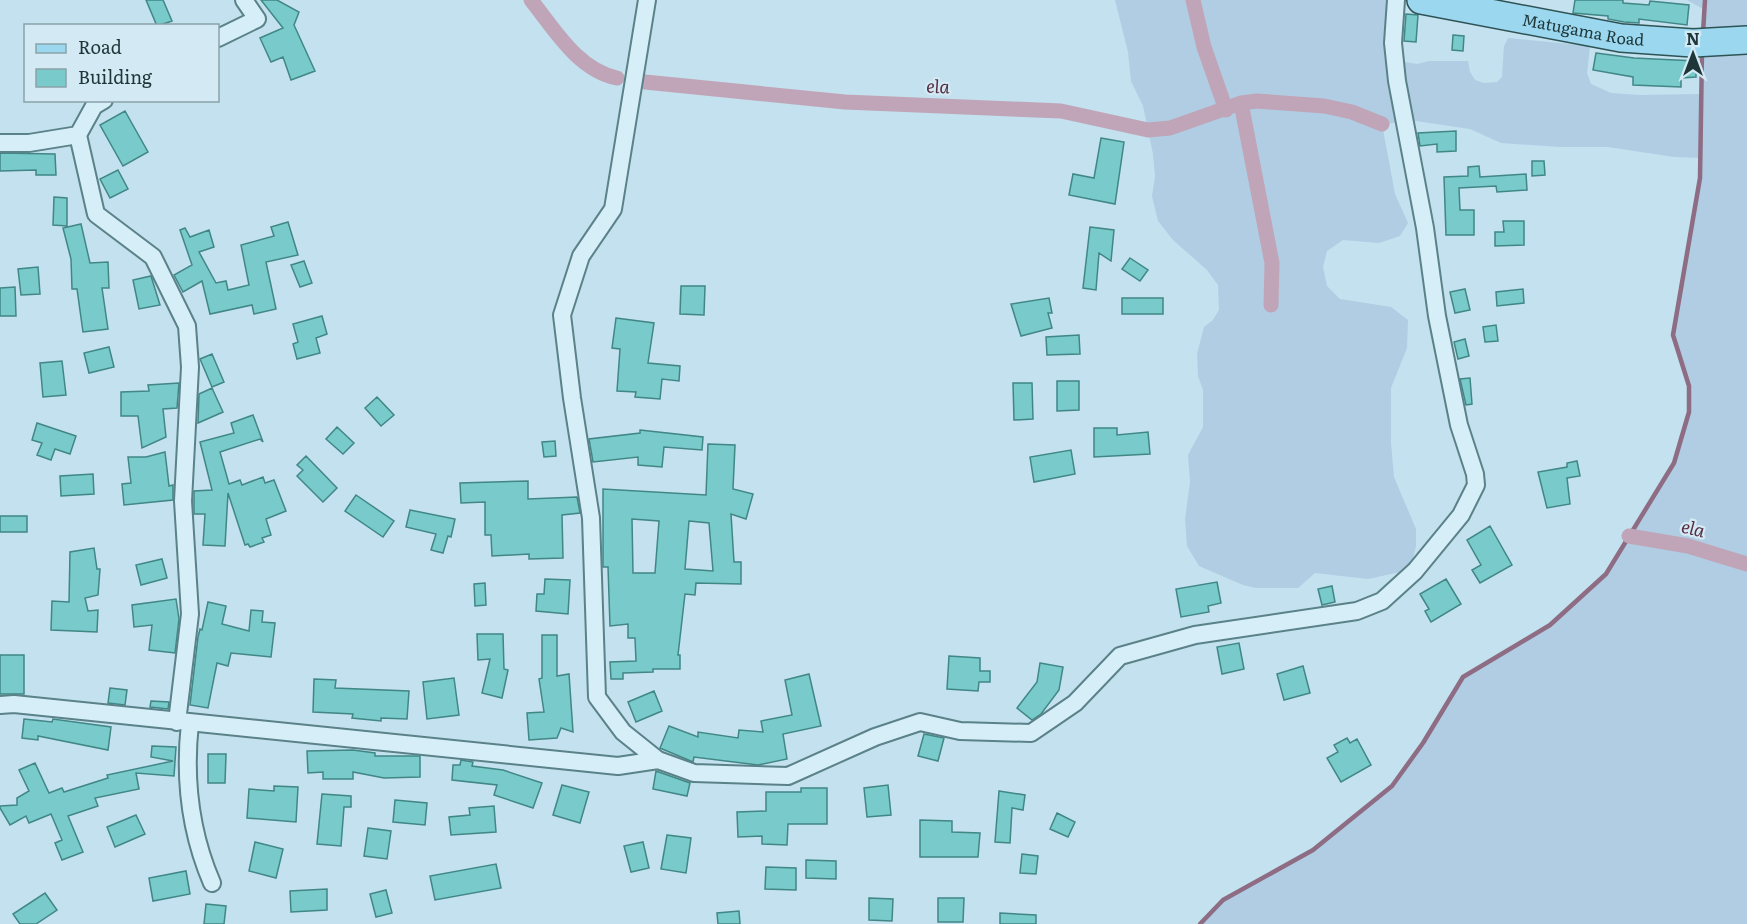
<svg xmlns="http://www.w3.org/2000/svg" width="1747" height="924" viewBox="0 0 1747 924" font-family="Literata,serif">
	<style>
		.farmland { fill: #b0cde3 }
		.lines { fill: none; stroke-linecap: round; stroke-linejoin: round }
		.stream { stroke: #8e6c83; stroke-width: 4.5 }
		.canal { stroke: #c0a5b8; stroke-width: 15 }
		.building { fill: #79cacb; stroke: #408786; stroke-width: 1.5; fill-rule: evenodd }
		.minor-casing { stroke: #5a8288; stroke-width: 20 }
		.primary-casing { stroke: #2e5355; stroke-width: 30 }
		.minor { stroke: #d6eef8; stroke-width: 16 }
		.primary { stroke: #9bd8f0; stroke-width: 27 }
		.labels { text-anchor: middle; stroke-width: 4.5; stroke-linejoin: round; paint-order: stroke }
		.street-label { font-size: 16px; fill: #1e3638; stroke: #d3eaf5 }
		.water-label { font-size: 18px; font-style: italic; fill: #572d41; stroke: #d3eaf5 }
	</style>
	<rect width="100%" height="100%" fill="#c3e1ee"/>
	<!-- farmland -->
	<path class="farmland" d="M1115,0H1394L1386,19L1384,39V56L1388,59L1417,64L1429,61H1468L1470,72L1475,80L1484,83L1497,82L1502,77L1504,46L1508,38L1590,46L1587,73L1591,84L1611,93L1640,95L1701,94L1705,10L1687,0H1747V924H1200L1223,900L1313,850L1373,803L1392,786L1423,743L1463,677L1550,625L1606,574L1674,463L1689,412V386L1673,335L1700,178L1701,158L1674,157L1608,147H1560L1501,143L1470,129L1416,121L1382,124L1395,194L1408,223L1400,236L1379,243L1343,240L1327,251L1323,267L1327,286L1340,299L1391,307L1408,320L1407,348L1391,388V443L1394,477L1416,529V546L1412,562L1400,572L1368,579L1315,573L1298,588H1256L1243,585L1199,566L1187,546L1185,519L1190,482L1188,455L1203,427V390L1198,376L1197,354L1204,327L1213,320L1219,310L1218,285L1207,270L1173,240L1158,221L1152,196L1155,176L1153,154L1143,106L1131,81L1128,52Z"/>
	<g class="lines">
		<!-- stream -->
		<path class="stream" d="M1703,33L1705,0
			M1200,924L1223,900L1313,850L1392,786L1423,743L1463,677L1550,625L1606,574L1674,463L1689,412V386L1673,335L1700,178L1702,51"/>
		<!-- canal -->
		<path class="canal" d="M531,0C555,30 578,70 617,78
			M1193,0L1204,47L1226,110
			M645,82L845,102L1061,111L1148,130L1170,128L1241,103L1257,101L1324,106L1352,112L1382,124
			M1241,103L1272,263L1271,305
			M1629,536L1688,546L1747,564"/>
	</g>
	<!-- building -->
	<path class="building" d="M146,0H163L172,21L157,26Z
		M261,0H277L299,12L294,25L315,71L291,80L283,57L271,62L260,38L283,28Z
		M1575,0H1623V3L1649,5L1650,1L1689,5L1687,25L1639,19V23L1624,22L1608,19V16L1573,13Z
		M1406,14L1418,15L1416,42L1404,41Z
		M1453,35L1464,36L1463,51L1452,50Z
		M1596,53L1634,58L1696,61V77L1681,78V87L1633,85V77L1593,70Z
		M125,111L148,152L123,166L100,125Z
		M1456,131V151L1437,152V144L1420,146L1418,133Z
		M1101,138L1124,142L1115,204L1069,195L1073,174L1094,178Z
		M0,153L55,154L56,175H36V170L0,171Z
		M1532,161H1544L1545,175L1532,176Z
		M1479,166L1480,177L1526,174L1527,190L1497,192L1496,186L1459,188L1460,210H1474V235H1446L1444,177L1468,176V167Z
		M118,170L128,189L110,198L100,179Z
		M54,197L67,198V226L53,225Z
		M1503,221H1524V245L1495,246V232H1504Z
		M288,222L298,255L266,262L276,309L254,314L252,305L210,314L202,281L183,292L174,275L192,265L180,230L185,228L190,237L209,230L214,247L199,252L216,283L226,281L228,290L249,285L241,245L274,236L271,227Z
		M81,224L90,263L108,262L109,288H102L108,329L83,332L77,289H72L71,259L63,228Z
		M1090,227L1114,230L1111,261L1099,253L1096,290L1083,288Z
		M1130,258L1148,270L1140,281L1122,269Z
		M304,261L312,283L300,287L291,265Z
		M38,267L40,294L21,295L18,269Z
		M151,276L160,305L139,309L133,280Z
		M681,286H705L704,315L680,314Z
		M15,287L16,316H0V288Z
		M1465,289L1470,310L1455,313L1450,292Z
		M1523,289L1524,303L1497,306L1496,292Z
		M1049,298L1052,313H1048L1052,328L1021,336L1011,304Z
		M1122,298H1163V314H1122Z
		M322,316L327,334L316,338L320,353L297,359L293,344L298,342L293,324Z
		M616,318L654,323L648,363L680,366L679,381L662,379L660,399L635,397L636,392L617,391L620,349L612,348Z
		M1496,325L1498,341L1485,342L1483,327Z
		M1079,335L1080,354L1047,355L1046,337Z
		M1465,339L1469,356L1458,359L1454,342Z
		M109,347L114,367L89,373L84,353Z
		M212,354L224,382L212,387L200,359Z
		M62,361L66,395L43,397L40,363Z
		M1470,378L1472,404L1466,405L1460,379Z
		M1057,381H1079V410L1057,411Z
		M179,383L177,408L163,409L166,437L142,448L138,416H121V392L149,391L148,385Z
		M1013,383H1032L1033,419L1014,420Z
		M212,388L223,412L198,423L199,394Z
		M377,397L394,415L381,426L365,408Z
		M253,415L263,442L260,439L220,452L229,484L240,480L242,485L263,477L265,483L274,480L286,511L266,519L271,535L262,538L264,542L250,547L248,544L245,545L228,493L225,546L203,545L205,514H194V491L212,490L200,442L234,433L231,423Z
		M37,423L76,436L70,454L55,449L51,460L37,455L42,443L32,440Z
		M337,427L354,443L343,454L326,439Z
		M1094,428H1117V435L1148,432L1150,454L1094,457Z
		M640,430L703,437L702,450L664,447L662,467L638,465V457L593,462L589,439L640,433Z
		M555,441L556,456L544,457L542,442Z
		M708,444L735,445L733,489L753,494L746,519L731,514L734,562H741V584L696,583L695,595L685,594L678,655H680V669H653V672L623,673V679H611L610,662L636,661L635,638H628V624L610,626L608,567H603V489L706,495ZM632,519L659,521L655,573H633ZM689,521L709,523L713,571L685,569Z
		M1071,450L1075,474L1034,482L1030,457Z
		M165,452L169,486L173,485V500L124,505L122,484L131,483L128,457H146Z
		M306,456L337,488L323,502L297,476L303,470L297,465Z
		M1577,461L1580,476L1567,478L1570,504L1547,508L1538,472L1567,467V463Z
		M93,474L94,494L61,496L60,476Z
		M528,481V499L577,497L580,513L562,515L563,558L529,559V554L492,556L491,535H485V502L461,503L460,483Z
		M356,495L394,521L383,537L345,511Z
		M410,510L455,519L451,537L448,536L443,553L431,550L436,534L406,527Z
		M0,516H27V532H0Z
		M1490,526L1512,565L1480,583L1472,570L1481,565L1467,540Z
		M94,548L97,569H100L98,595L85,598L88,611L98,610L97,632L51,630L52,601L69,602L70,552Z
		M162,559L167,578L141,585L136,565Z
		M545,579L570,580L568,614L536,611L537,594H544Z
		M1446,579L1461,604L1431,622L1425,611L1429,609L1420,594Z
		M1217,582L1221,603L1208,606L1209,612L1181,617L1176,589Z
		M485,583L486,605L475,606L474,584Z
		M1332,586L1335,602L1322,605L1318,589Z
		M176,599L179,619L175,653L149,650L152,625L134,627L132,605Z
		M208,602L226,606L222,624L249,631L251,610L263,611L262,622L275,623L271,657L231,653L228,666L217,663L208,708L190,705L198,637L200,629L202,630Z
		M477,634H503L504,669L508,670L502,698L482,693L490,659L478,660Z
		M542,635H557V676L569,674L573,732L561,728L557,738L529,740L527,713L544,712L539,679L542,678Z
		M1239,643L1244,669L1222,674L1217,647Z
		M0,655H24V694H0Z
		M949,656L980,658V671H990V682H979L978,691L947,689Z
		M1040,663L1063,667L1059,690L1041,714L1032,720L1017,708L1037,682Z
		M1303,666L1310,693L1284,700L1277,674Z
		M809,674L821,726L783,734L787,759L758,765L694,757L693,762L660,748L669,726L698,737V732L738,738L739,730L763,732L761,721L792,715L785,680Z
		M454,678L459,715L427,719L423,682Z
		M314,679L336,680L335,688L409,691L407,719L381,718V721L352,718L353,714L313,712Z
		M110,688L127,690L125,705L108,703Z
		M654,691L662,711L636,722L628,702Z
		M151,701L169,702L168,709L150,707Z
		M24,719L52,722L53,719L111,727L108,750L38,736V740L22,738Z
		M924,734L944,738L938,761L918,756Z
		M1347,738L1350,743L1357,739L1371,765L1341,782L1327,758L1338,752L1334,745Z
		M152,746L176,747L174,776L136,773L139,789L95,798L98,806L68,816L83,852L62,860L55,843L62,840L51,814L29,823L26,816L10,825L0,808V806L17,805V798L29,791L19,770L35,763L49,793L62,788L64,792L108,778L107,775L173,761L151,757Z
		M353,750L375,753V756H420V777L384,778L353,772V779H323V772L308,773L307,751Z
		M208,754H226L225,783H208Z
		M461,760L473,762L472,766L503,770L542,783L533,808L494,795L497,785L452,780L453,765H460Z
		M656,771L690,783L687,796L653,789Z
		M562,785L589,792L580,823L553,815Z
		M888,785L891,815L867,817L864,788Z
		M274,786L298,787L296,822L247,818L249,789L274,791Z
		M801,788H827V824H788L787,845L762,844V836L738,837L737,812L766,811V792H801Z
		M999,791L1025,795L1023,810L1012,808L1010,843L995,842Z
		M322,794L351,796V807H344L341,846L317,844Z
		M395,800L427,803L425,825L393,822Z
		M494,806L496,832L451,835L449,817L470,815L469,808Z
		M1057,813L1075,822L1068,837L1050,829Z
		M136,815L145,834L115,847L107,827Z
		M920,820L952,821V832L980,833L978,857H920Z
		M368,828L391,831L387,859L364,856Z
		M667,835L691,838L686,873L661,869Z
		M255,842L283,849L276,878L249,871Z
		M643,842L649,868L631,872L624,846Z
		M1022,854L1038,856L1036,874L1020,873Z
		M806,860L836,861V879L806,878Z
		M496,864L501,888L435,900L430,876Z
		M766,867L796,868V890L765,889Z
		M186,871L190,894L153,901L149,878Z
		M327,889V910L291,912L290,891Z
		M386,890L392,913L376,917L370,894Z
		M45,893L57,910L36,924H20L13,914Z
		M869,898L893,899L892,921L869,920Z
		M938,898H964L963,922H938Z
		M206,904L226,906L224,924H204Z
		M739,911L740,924H718L717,913Z
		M1000,913L1036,915V924H1000Z"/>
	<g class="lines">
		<defs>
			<path id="minor" d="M647,0L613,209L581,256L562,315L572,398L591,518L597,697L623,732L658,760L694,773L788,776L875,737L920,722L960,731L1031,733L1075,703L1120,656L1195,635L1357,611L1382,601L1415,571L1461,515L1476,485L1475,474L1459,425L1437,316L1425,228L1397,81L1393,43L1396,0
				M218,38L257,19L244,0
				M104,100L94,106L78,135L96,214L153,257L187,326L190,367L183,501L190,614L177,722
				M0,143H29L78,135
				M0,705L14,704L618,766L658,760
				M190,723C184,777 190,832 212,883"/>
			<g id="primary">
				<path id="s1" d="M1421,0L1621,38L1693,43L1747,40"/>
			</g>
		</defs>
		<!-- minor casing -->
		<use href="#minor" class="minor-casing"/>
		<!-- primary casing -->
		<use href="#primary" class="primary-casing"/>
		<!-- minor -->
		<use href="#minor" class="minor"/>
		<!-- primary -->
		<use href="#primary" class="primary"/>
	</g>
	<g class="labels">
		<!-- street labels -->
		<g class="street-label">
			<text dy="6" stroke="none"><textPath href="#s1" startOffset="165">Matugama Road</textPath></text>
		</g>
		<!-- water labels -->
		<g class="water-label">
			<text transform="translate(938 87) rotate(2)" y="6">ela</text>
			<text transform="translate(1693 529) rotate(13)" y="6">ela</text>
		</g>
	</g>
	<!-- legend -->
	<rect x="24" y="24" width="195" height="78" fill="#d3eaf5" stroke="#8ba2a9" stroke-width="1.5"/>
	<rect x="36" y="44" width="30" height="9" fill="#9bd8f0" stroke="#8ba2a9" stroke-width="1.5"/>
	<text x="78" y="54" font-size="18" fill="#1e3638">Road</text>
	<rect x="36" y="69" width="30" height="18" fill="#79cacb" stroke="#8ba2a9" stroke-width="1.5"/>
	<text x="78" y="84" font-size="18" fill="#1e3638">Building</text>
	<!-- north arrow -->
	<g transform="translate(1693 54)" stroke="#d3eaf5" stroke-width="4.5" paint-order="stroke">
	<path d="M0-4.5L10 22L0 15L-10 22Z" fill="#1e3638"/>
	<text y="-9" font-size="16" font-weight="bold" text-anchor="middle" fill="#1e3638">N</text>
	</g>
</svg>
